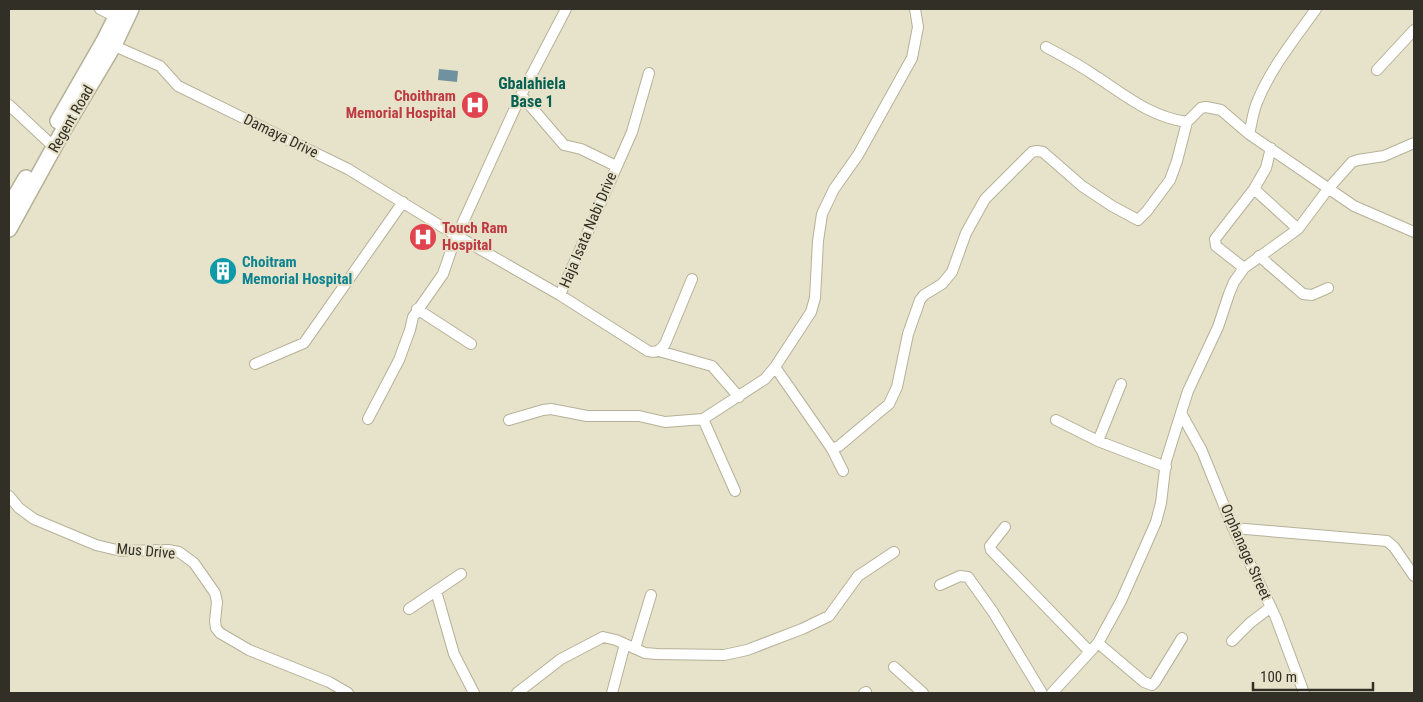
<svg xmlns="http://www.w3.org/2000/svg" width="1423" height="702" viewBox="0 0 1423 702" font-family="'Roboto Condensed',sans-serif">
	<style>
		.water { fill: #7092a0 }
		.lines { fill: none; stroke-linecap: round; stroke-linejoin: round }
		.minor-casing { stroke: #b5b199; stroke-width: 12 }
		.primary-casing { stroke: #b5b199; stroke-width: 18 }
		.minor { stroke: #fff; stroke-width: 10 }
		.primary { stroke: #fff; stroke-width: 15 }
		.labels { text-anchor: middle; stroke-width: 4.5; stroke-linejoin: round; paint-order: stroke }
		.health-label { font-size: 15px; font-weight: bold; fill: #be3a42; stroke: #e7e3ca; text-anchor: end }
		.street-label { font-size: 15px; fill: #312f26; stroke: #e7e3ca }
		.culture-label { font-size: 15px; font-weight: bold; fill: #0d838f; stroke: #e7e3ca; text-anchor: start }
		.neighbourhood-label { font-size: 16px; font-weight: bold; fill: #066152; stroke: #e7e3ca }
	</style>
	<rect width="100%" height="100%" fill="#e7e3ca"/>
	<!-- water -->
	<path class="water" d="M439,69L458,71L457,82L438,80Z"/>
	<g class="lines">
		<defs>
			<path id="minor" d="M100,9L120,19
				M110,44L160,66L178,86L348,169L457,236L560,295L648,351C656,353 660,351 665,344L692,279
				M1046,47C1063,56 1081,66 1097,77C1126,96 1151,117 1187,122
				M1377,70L1414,30
				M521,95L564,145L581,149L616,166
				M9,105L54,147
				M1249,134C1252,123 1253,110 1258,100C1271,68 1296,37 1316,9
				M1271,148L1266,168L1254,189L1298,229
				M1259,256L1303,294L1312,295L1328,288
				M1244,268L1216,246L1215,239L1254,189
				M560,295L632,132L649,73
				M417,309L471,344
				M659,351L712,366L739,397
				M255,364L304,343L403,202
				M775,367L832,449L843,471
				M1181,413L1202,451L1233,528L1276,618L1304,693
				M368,419L399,360L410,330L413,317L443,274L454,242L521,95L566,9
				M703,419L735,491
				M509,420L543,410L551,409L587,416H639L665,422L703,419L765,379L775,367L811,312L815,298L818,241L822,214L834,189L858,155L912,58L918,27L915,9
				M1056,420L1098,441L1166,467
				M1098,441L1121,384
				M832,449L839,446L889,404L897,387L908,334L920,300L924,295L942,284L952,272L966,233L985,199L1032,152L1037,151L1043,152L1082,186L1112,206L1138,220L1147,211L1170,180L1177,161L1187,122L1201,108L1206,107L1221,110L1249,134L1354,206L1414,232
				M9,496L19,508L34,519L96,545L121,551L168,550L179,552L194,563L215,593L217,602L215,621L216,628L220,633L249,650L329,682L348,693
				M1005,527L990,546L991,550L1090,652
				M1233,528L1387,541L1394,547L1414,576
				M940,585L960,576L968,577L993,612L1042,693
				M436,591L454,654L474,693
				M409,609L461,574
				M1232,641L1250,623L1271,607
				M1098,643L1144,682L1152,685L1155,682L1182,638
				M635,648L651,595
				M894,667L923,693
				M517,693L561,659L603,637L616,640L645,653L657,654L724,655L747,650L802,629L829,616L858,576L894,552
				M612,693L625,644
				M864,693L866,692
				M1052,693L1098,643L1121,601L1145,547L1156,522L1161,503L1166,461L1181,413L1188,391L1218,327L1229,294L1234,282L1244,268L1298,229L1328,189L1352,162L1358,160L1384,156L1414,143"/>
			<path id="primary" d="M58,121L104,41L120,9
				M9,207L26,178
				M9,229L64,129L114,45L131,9"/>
		</defs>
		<!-- minor casing -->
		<use href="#minor" class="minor-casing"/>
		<!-- primary casing -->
		<use href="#primary" class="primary-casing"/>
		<!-- minor -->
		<use href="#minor" class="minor"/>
		<!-- primary -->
		<use href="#primary" class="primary"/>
	</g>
	<!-- icons -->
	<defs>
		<symbol id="hospital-disc" viewBox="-11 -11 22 22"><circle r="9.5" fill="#e0444e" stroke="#e7e3ca"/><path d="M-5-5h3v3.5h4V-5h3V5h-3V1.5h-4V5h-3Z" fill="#fff"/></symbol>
		<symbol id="building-disc" viewBox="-11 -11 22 22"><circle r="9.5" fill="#0f9aa8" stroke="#e7e3ca"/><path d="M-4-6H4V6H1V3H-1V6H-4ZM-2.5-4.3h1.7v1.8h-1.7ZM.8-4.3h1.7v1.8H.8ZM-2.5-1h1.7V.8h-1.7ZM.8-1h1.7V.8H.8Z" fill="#fff"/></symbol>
	</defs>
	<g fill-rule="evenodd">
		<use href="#hospital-disc" x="459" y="89" width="32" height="32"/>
		<use href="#hospital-disc" x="407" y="221" width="32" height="32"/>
		<use href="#building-disc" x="207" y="255" width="32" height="32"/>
	</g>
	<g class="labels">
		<!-- health labels -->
		<g class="health-label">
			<text x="456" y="101">Choithram<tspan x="456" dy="17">Memorial Hospital</tspan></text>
			<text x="442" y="233" text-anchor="start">Touch Ram<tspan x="442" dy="17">Hospital</tspan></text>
		</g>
		<!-- street labels -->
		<g class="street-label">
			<text transform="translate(71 119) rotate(-60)" y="5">Regent Road</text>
			<text transform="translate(281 136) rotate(26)" y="5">Damaya Drive</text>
			<text transform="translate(588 230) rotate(-67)" y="5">Haja Isata Nabi Drive</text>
			<text transform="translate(146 551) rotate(5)" y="5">Mus Drive</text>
			<text transform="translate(1246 552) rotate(66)" y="5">Orphanage Street</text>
		</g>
		<!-- culture labels -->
		<g class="culture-label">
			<text x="242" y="267">Choitram<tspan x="242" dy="17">Memorial Hospital</tspan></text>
		</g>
		<!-- neighbourhood labels -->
		<g class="neighbourhood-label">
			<text x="532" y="89">Gbalahiela<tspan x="532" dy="18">Base 1</tspan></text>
		</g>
	</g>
	<!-- border -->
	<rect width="1423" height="702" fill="none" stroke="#312f26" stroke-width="20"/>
	<!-- scale -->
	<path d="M1253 682v8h120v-8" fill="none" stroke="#312f26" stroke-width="2.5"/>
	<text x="1260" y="682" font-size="15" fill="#312f26" stroke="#e7e3ca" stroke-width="4" paint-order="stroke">100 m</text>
</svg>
